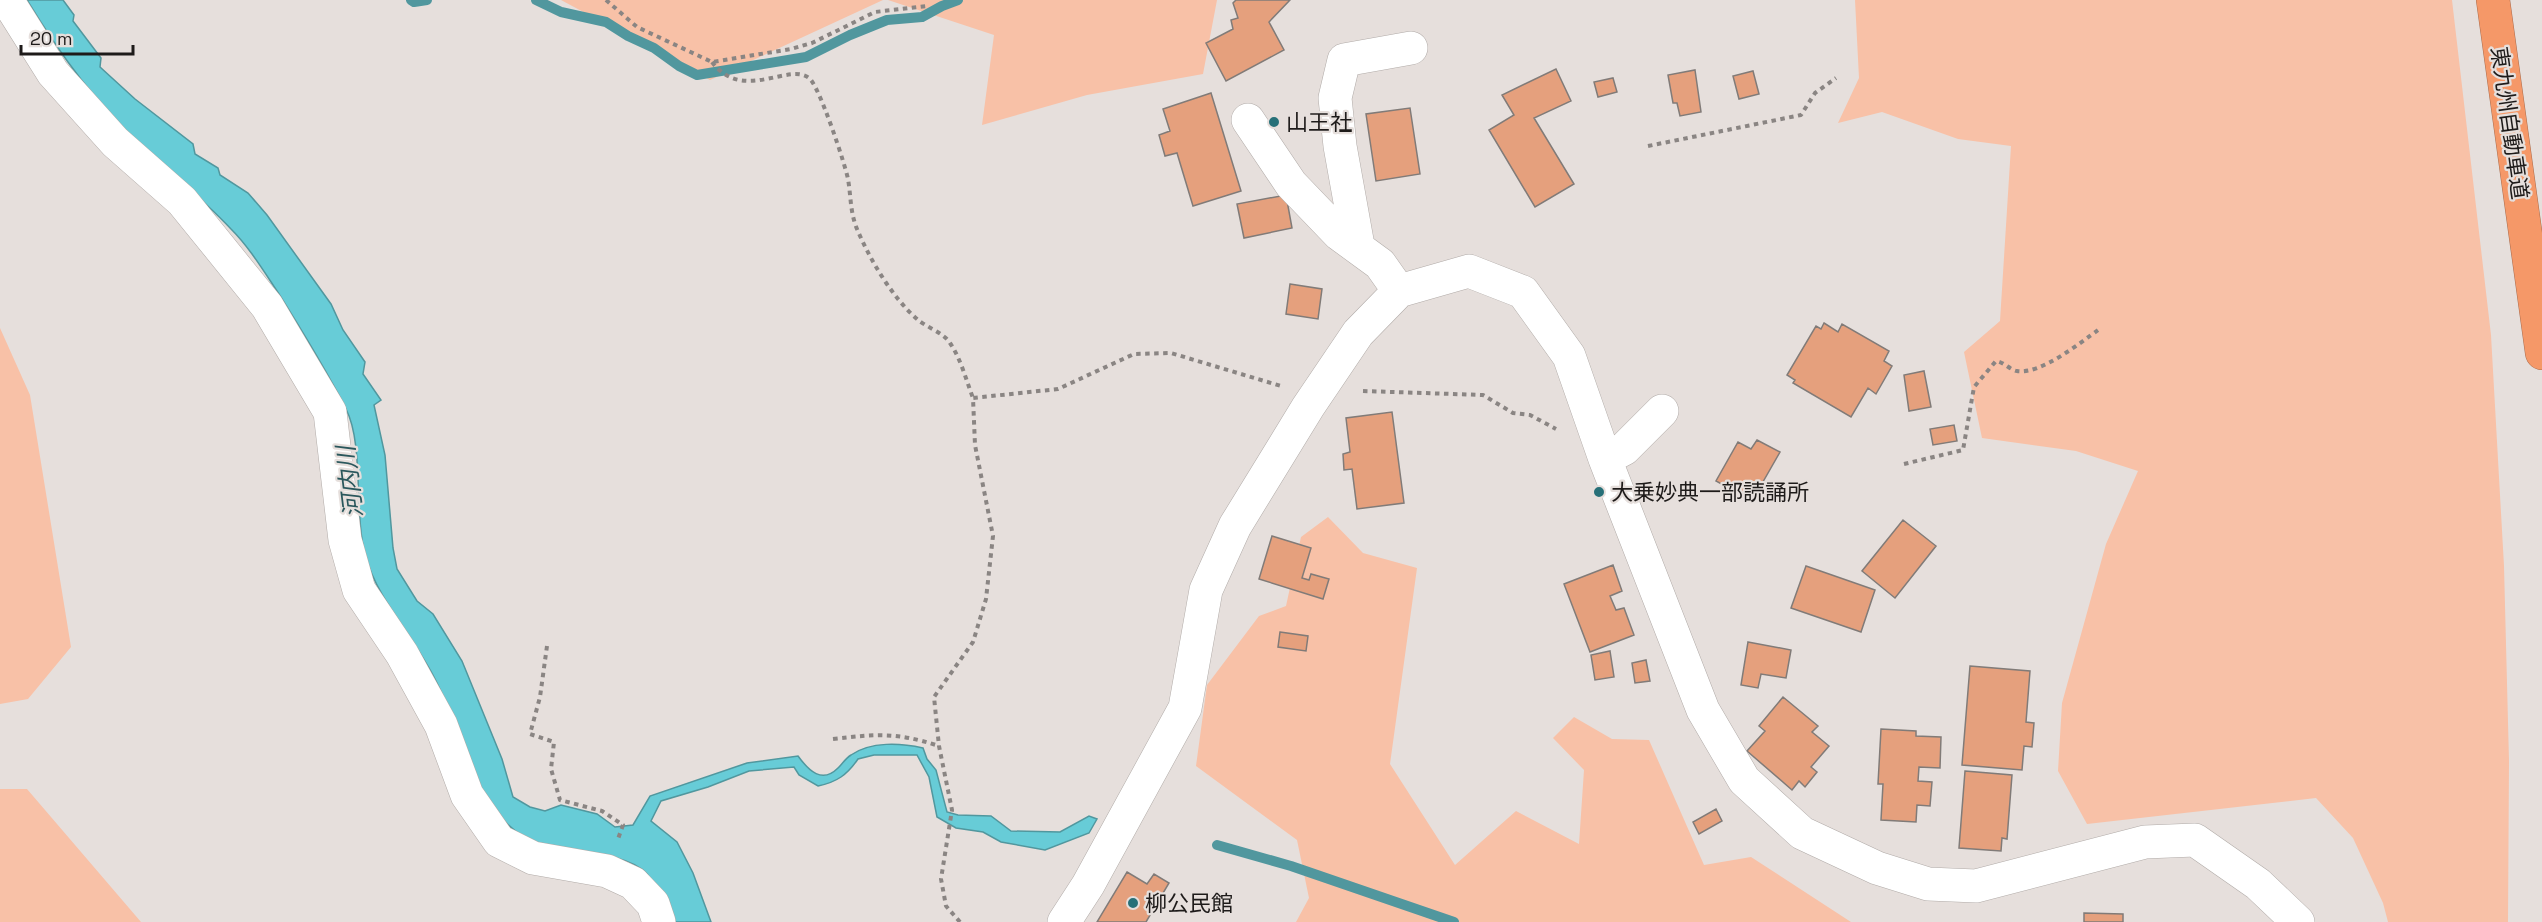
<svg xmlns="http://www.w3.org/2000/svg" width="2542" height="922" viewBox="0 0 2542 922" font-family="'Space Grotesk','Noto Sans JP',sans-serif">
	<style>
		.green { fill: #f8c1a7 }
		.water { fill: #67ccd7; stroke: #51979e; stroke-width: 1.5 }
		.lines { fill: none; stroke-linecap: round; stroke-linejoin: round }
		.stream { stroke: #51979e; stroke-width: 10 }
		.building { fill: #e5a07d; stroke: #817b78; stroke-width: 1.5 }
		.minor-casing { stroke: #b1aba8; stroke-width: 34 }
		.motorway-casing { stroke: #aa6c4d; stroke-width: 34 }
		.path { stroke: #8a8583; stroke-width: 4; stroke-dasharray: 4.5 4.5; stroke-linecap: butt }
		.minor { stroke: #fff; stroke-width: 33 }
		.motorway { stroke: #f59868; stroke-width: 33 }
		.poi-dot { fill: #277078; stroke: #e6dfdc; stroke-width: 2 }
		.labels { text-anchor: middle; stroke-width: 4.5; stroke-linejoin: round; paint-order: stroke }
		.poi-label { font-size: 22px; fill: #1e1b1a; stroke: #e6dfdc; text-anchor: start }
		.street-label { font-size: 22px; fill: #1e1b1a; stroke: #e6dfdc }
		.water-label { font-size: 24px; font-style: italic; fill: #2a575c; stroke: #e6dfdc }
	</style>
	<rect width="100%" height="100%" fill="#e6dfdc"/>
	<!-- green -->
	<path class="green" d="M561,0H883L710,80Z
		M888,0H1217L1203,74L1087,95L982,125L994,35Z
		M1855,0H2452L2491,335L2504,566L2509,761L2508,922H2388L2383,903L2353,838L2316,798L2087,824L2058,771L2062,703L2106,544L2138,471L2076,451L1982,438L1964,352L2000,321L2011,146L1958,139L1882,112L1838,123L1859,78Z
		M0,328L30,395L71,647L28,699L0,704Z
		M1328,517L1363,553L1417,568L1390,764L1455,865L1516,811L1579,844L1584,770L1553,738L1574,717L1612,739L1649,740L1704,865L1751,857L1851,922H1296L1309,898L1297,840L1196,766L1207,685L1259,616L1286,606L1301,537Z
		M0,789H27L141,922H0Z"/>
	<!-- water -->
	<path class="water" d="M27,0H63L74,15L73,21L101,58L100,67L135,99L193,144L195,154L218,168L220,175L248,193L267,215L331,304L343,330L365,362L363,374L381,400L374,405L385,455L393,548L397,569L417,601L433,614L462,661L502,759L513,797L530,807L545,811L561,805L597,814L615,827L633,825L650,796L747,763L798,756C809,771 822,784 838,768C842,764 846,758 851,755C871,741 901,743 923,748L927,759L936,770L947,812L958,815L991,816L1011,831L1060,832L1089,816L1097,819L1089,833L1045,850L1001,842L983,832L956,828L937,817L929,777L917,755H874L858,759C847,775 837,782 818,786L799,775L794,767L749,771L708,787L661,801L651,821L677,842L693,873L711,922H671C663,907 657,887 647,874C626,850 568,854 539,845C524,840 507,825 497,813C467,774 457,722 435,679C414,637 378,601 365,555C354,513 364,444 346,409C325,368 301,329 277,291C263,270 249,247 231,229C201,197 167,170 135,140C92,99 58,51 27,0Z"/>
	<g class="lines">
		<!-- stream -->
		<path class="stream" d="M411,0L414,2L427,0
			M536,0L561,12L606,22L628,36L654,48L679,66L697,75L806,57L850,35L887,20L922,17L942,6L958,0
			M1217,845L1291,866L1454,922"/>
	</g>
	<!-- building -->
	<path class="building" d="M1236,0H1290L1269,22L1284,50L1226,81L1206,43L1233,29L1231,20L1238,18L1233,3Z
		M1556,69L1571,101L1534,118L1574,184L1535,207L1489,130L1514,115L1502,95Z
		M1695,70L1701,112L1680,116L1677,103H1673L1668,75Z
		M1753,71L1759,94L1739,99L1733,76Z
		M1613,78L1617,92L1598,97L1594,82Z
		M1211,93L1241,191L1193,206L1177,153L1165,156L1159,135L1170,131L1163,109Z
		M1410,108L1420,174L1376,181L1366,114Z
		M1286,195L1292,228L1244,238L1237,204Z
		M1290,284L1322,289L1318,319L1286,314Z
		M1824,323L1838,332L1842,324L1889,351L1884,361L1892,366L1876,394L1868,388L1851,417L1793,383L1795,380L1787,375L1816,326L1821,329Z
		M1924,371L1931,407L1909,411L1904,375Z
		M1392,412L1404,503L1357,509L1352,469L1344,470L1343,454L1350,452L1346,418Z
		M1954,425L1957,441L1933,445L1930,429Z
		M1757,440L1780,452L1752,501L1716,481L1738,442L1751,449Z
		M1903,520L1936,546L1895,598L1862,571Z
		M1272,536L1311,548L1302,578L1309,580L1311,574L1329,579L1323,599L1259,579Z
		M1613,565L1622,591L1610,596L1616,610L1624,608L1634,635L1590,652L1564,584Z
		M1806,566L1875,590L1861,632L1791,608Z
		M1280,632L1308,636L1306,651L1278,647Z
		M1748,642L1791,650L1786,678L1761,674L1758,688L1741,685Z
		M1610,651L1614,677L1595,680L1591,655Z
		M1646,660L1650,681L1635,683L1632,663Z
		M1970,666L2030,671L2026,722L2034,723L2032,747L2024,746L2022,770L1962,765Z
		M1783,697L1818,726L1812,732L1829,746L1811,767L1817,772L1805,787L1799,781L1792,790L1747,751L1765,731L1759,726Z
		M1881,729L1916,731V736L1941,737L1940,768L1919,767L1918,781L1932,782L1930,806L1917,805L1916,822L1881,820L1883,784H1878Z
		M1965,771L2012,775L2007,839L2002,838L2001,851L1959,848Z
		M1716,809L1722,821L1699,834L1693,822Z
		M1127,872L1147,884L1154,874L1169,883L1146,922H1097Z
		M2084,913L2123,914V922H2084Z"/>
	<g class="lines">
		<defs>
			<path id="minor" d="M7,0L53,73L115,142L182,201L267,306L330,412L345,540L359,590L402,654L441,725L467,795L499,841L533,858L607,871L633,883L653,904L659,922
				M1248,120L1291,184L1339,234L1380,264L1399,291
				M1358,246L1340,146L1335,98L1344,60L1411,48
				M1605,459L1624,449L1662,411
				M1064,922L1088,885L1185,708L1206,590L1235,526L1308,407L1358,333L1399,291L1469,271L1523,292L1569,356L1605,459L1703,710L1744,780L1802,833L1877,868L1928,884L1976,886L2145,842L2195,840L2258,884L2298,922"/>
			<path id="motorway" d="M2493,0L2542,353"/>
		</defs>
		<!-- minor casing -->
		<use href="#minor" class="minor-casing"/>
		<!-- motorway casing -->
		<use href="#motorway" class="motorway-casing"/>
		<!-- path -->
		<path class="path" d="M606,0L637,27L712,62L791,49L812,43L875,12L927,6
			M712,62C743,103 788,62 809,78C819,85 845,164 848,179C851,196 850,212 857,229C870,260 892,297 917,319C926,327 944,333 950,343C961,359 966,380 973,398
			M1648,146L1801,115L1815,93L1836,78
			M1363,391L1483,395L1513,413L1530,415L1556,429
			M1904,464L1963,450L1974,387L1996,361C2004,362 2010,370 2017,371C2040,375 2080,343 2098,330
			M547,646L540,697L530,734L554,742L551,769L560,800L602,811L623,825L618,839
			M833,739C877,734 896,732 939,746
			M960,922L946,906L941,879L952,810L939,746L934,697L973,642L986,599L993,536L975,445L973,398L1058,389L1134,354L1171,353L1281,386"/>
		<!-- minor -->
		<use href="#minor" class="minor"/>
		<!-- motorway -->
		<use href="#motorway" class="motorway"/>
	</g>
	<!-- markers -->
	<g class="poi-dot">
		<circle cx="1274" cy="122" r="6"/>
		<circle cx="1599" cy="492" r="6"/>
		<circle cx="1133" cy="903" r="6"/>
	</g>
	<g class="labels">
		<!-- poi labels -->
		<g class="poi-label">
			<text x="1286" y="130">山王社</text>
			<text x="1611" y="500">大乗妙典一部読誦所</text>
			<text x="1145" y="911">柳公民館</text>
		</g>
		<!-- street labels -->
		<g class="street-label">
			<text transform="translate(2510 123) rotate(82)" y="8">東九州自動車道</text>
		</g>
		<!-- water labels -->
		<g class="water-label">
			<text transform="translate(350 482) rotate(-97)" y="8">河内川</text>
		</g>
	</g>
	<!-- scale -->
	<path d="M21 45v9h112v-9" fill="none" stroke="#1e1b1a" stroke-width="3"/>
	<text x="30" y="45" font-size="18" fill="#1e1b1a" stroke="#e6dfdc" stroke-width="4.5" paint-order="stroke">20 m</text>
</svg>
